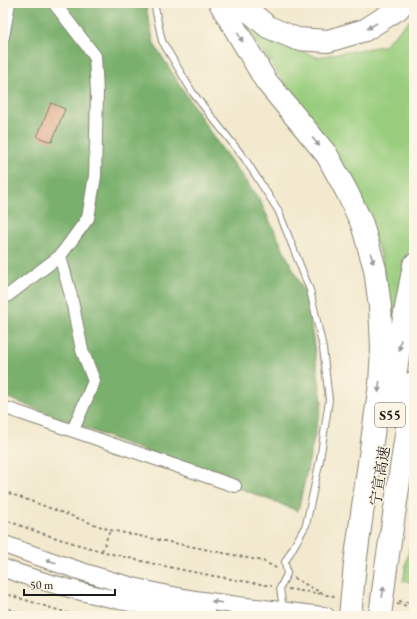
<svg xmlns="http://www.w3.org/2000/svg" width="417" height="619" viewBox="0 0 417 619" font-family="'EB Garamond','Noto Serif SC',serif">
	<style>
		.green { fill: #99cd7e; stroke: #5a744d }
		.forest { fill: #7ab06d; stroke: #4b6644 }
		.building { fill: #d69875 }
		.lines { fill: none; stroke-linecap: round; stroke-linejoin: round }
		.lane-casing { stroke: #878275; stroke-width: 8 }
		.street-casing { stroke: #878275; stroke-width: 14 }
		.secondary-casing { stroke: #878275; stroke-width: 19 }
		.highway-casing { stroke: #878275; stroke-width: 24 }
		.path { stroke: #878275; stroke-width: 2; stroke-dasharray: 3 3; stroke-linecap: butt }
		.lane { stroke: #fff; stroke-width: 6 }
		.street { stroke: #fff; stroke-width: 12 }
		.secondary { stroke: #fff; stroke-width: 17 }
		.highway { stroke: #fff; stroke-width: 22 }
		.highway-bridge-casing { stroke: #878275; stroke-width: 24; stroke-linecap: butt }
		.highway-bridge { stroke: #fff; stroke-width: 22 }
		.oneway { fill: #999 }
		.labels { text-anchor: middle; stroke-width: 3; stroke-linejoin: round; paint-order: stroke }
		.shield { fill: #fcf5e5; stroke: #5f5d58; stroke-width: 1 }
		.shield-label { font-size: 14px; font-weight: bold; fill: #1c1c1c }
		.street-label { font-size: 15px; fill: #1c1c1c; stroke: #fcf5e5 }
	</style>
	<rect width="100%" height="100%" fill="#fcf5e5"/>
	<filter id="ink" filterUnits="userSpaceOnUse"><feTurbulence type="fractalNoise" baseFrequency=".025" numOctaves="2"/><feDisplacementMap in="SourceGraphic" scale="8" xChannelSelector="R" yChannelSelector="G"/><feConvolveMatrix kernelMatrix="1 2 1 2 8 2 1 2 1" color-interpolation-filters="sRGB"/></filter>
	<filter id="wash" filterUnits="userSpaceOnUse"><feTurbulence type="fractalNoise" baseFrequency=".012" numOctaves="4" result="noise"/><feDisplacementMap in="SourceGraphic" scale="16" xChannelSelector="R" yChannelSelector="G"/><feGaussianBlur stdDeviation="0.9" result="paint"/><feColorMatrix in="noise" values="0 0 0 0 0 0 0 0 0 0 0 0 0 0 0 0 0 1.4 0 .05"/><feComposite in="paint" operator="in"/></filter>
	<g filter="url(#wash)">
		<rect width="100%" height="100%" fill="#f2e9ce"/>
		<!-- green -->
		<path class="green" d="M228,3L254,33L317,57L383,46L414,16V219L394,334L381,257L357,185Z
			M414,522V582L403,581Z"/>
		<!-- forest -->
		<path class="forest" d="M3,3H145L154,44L214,138L259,199L307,298L322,402L298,511L3,396Z"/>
		<g id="blocks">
			<!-- building -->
			<path class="building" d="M51,103L65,109L52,142L37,137Z"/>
		</g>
	</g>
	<g filter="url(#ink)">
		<use href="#blocks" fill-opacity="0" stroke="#878275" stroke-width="1"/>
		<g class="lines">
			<defs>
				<path id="lane" d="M154,3L162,41L193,93L245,159L278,210L310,290L323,348L329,400L320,460L306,525L285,562L287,574L280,588L283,609"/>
				<path id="street" d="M3,37L9,3
					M60,256L71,296L82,350L94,381L73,430
					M3,299L60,256L88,218L95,176L97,93L95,56L54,3
					M3,407L235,486"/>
				<path id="secondary" d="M3,544C61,565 120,586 181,597C229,605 277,610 326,616
					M3,568C69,592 138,605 207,616"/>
				<path id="highway" d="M220,3L266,81L327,155L347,192L362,224L375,269L380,307L382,347L380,384L355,564
					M242,3L244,7L268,27L297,39L328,41L365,30L398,9L403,3
					M391,404L402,329L414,265
					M386,568L414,382"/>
			</defs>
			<!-- lane casing -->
			<use href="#lane" class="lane-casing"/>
			<!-- street casing -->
			<use href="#street" class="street-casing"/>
			<!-- secondary casing -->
			<use href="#secondary" class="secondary-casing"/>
			<!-- highway casing -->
			<use href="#highway" class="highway-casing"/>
			<!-- path -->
			<path class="path" d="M3,491L110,530L263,561L278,569
				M3,519C89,553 181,571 272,586
				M102,551L110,530
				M294,578L325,595L335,596
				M288,589L322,594
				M3,593L77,616
				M399,601L414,603
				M397,604L414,607
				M3,607L31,616"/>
			<!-- lane -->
			<use href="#lane" class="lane"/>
			<!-- street -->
			<use href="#street" class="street"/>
			<!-- secondary -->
			<use href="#secondary" class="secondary"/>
			<!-- highway -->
			<use href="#highway" class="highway"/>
			<defs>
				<path id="highway-bridge" d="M350,616L355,564
					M380,616L386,568"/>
			</defs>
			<!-- highway-bridge casing -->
			<use href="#highway-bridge" class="highway-bridge-casing"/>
			<!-- highway-bridge -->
			<use href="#highway-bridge" class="highway-bridge"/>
		</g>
		<!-- one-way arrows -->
		<defs><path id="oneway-solid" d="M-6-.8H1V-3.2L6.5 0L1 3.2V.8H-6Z"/></defs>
		<g class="oneway">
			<use href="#oneway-solid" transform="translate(372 26) rotate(148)"/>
			<use href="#oneway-solid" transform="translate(240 37) rotate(60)"/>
			<use href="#oneway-solid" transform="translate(316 142) rotate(50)"/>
			<use href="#oneway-solid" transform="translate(372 258) rotate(73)"/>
			<use href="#oneway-solid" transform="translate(400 345) rotate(98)"/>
			<use href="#oneway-solid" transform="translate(379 387) rotate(96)"/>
			<use href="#oneway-solid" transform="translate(51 561) rotate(-161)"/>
			<use href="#oneway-solid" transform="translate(383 592) rotate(-82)"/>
			<use href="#oneway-solid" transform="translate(217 602) rotate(-171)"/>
		</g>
	</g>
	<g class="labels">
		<!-- shield labels -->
		<rect class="shield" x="375" y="403" width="30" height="24" rx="3"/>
		<g class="shield-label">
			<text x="390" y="420">S55</text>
		</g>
		<!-- street labels -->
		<g class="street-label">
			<text transform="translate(380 476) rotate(-81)" y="5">宁宣高速</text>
		</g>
	</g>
	<!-- margin -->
	<rect width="417" height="619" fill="none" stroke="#fcf5e5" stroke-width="16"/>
	<!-- scale -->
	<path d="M24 589v6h91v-6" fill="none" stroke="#1c1c1c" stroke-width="2"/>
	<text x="30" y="589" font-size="12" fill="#1c1c1c" stroke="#fcf5e5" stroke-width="3" paint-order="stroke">50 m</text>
</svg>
